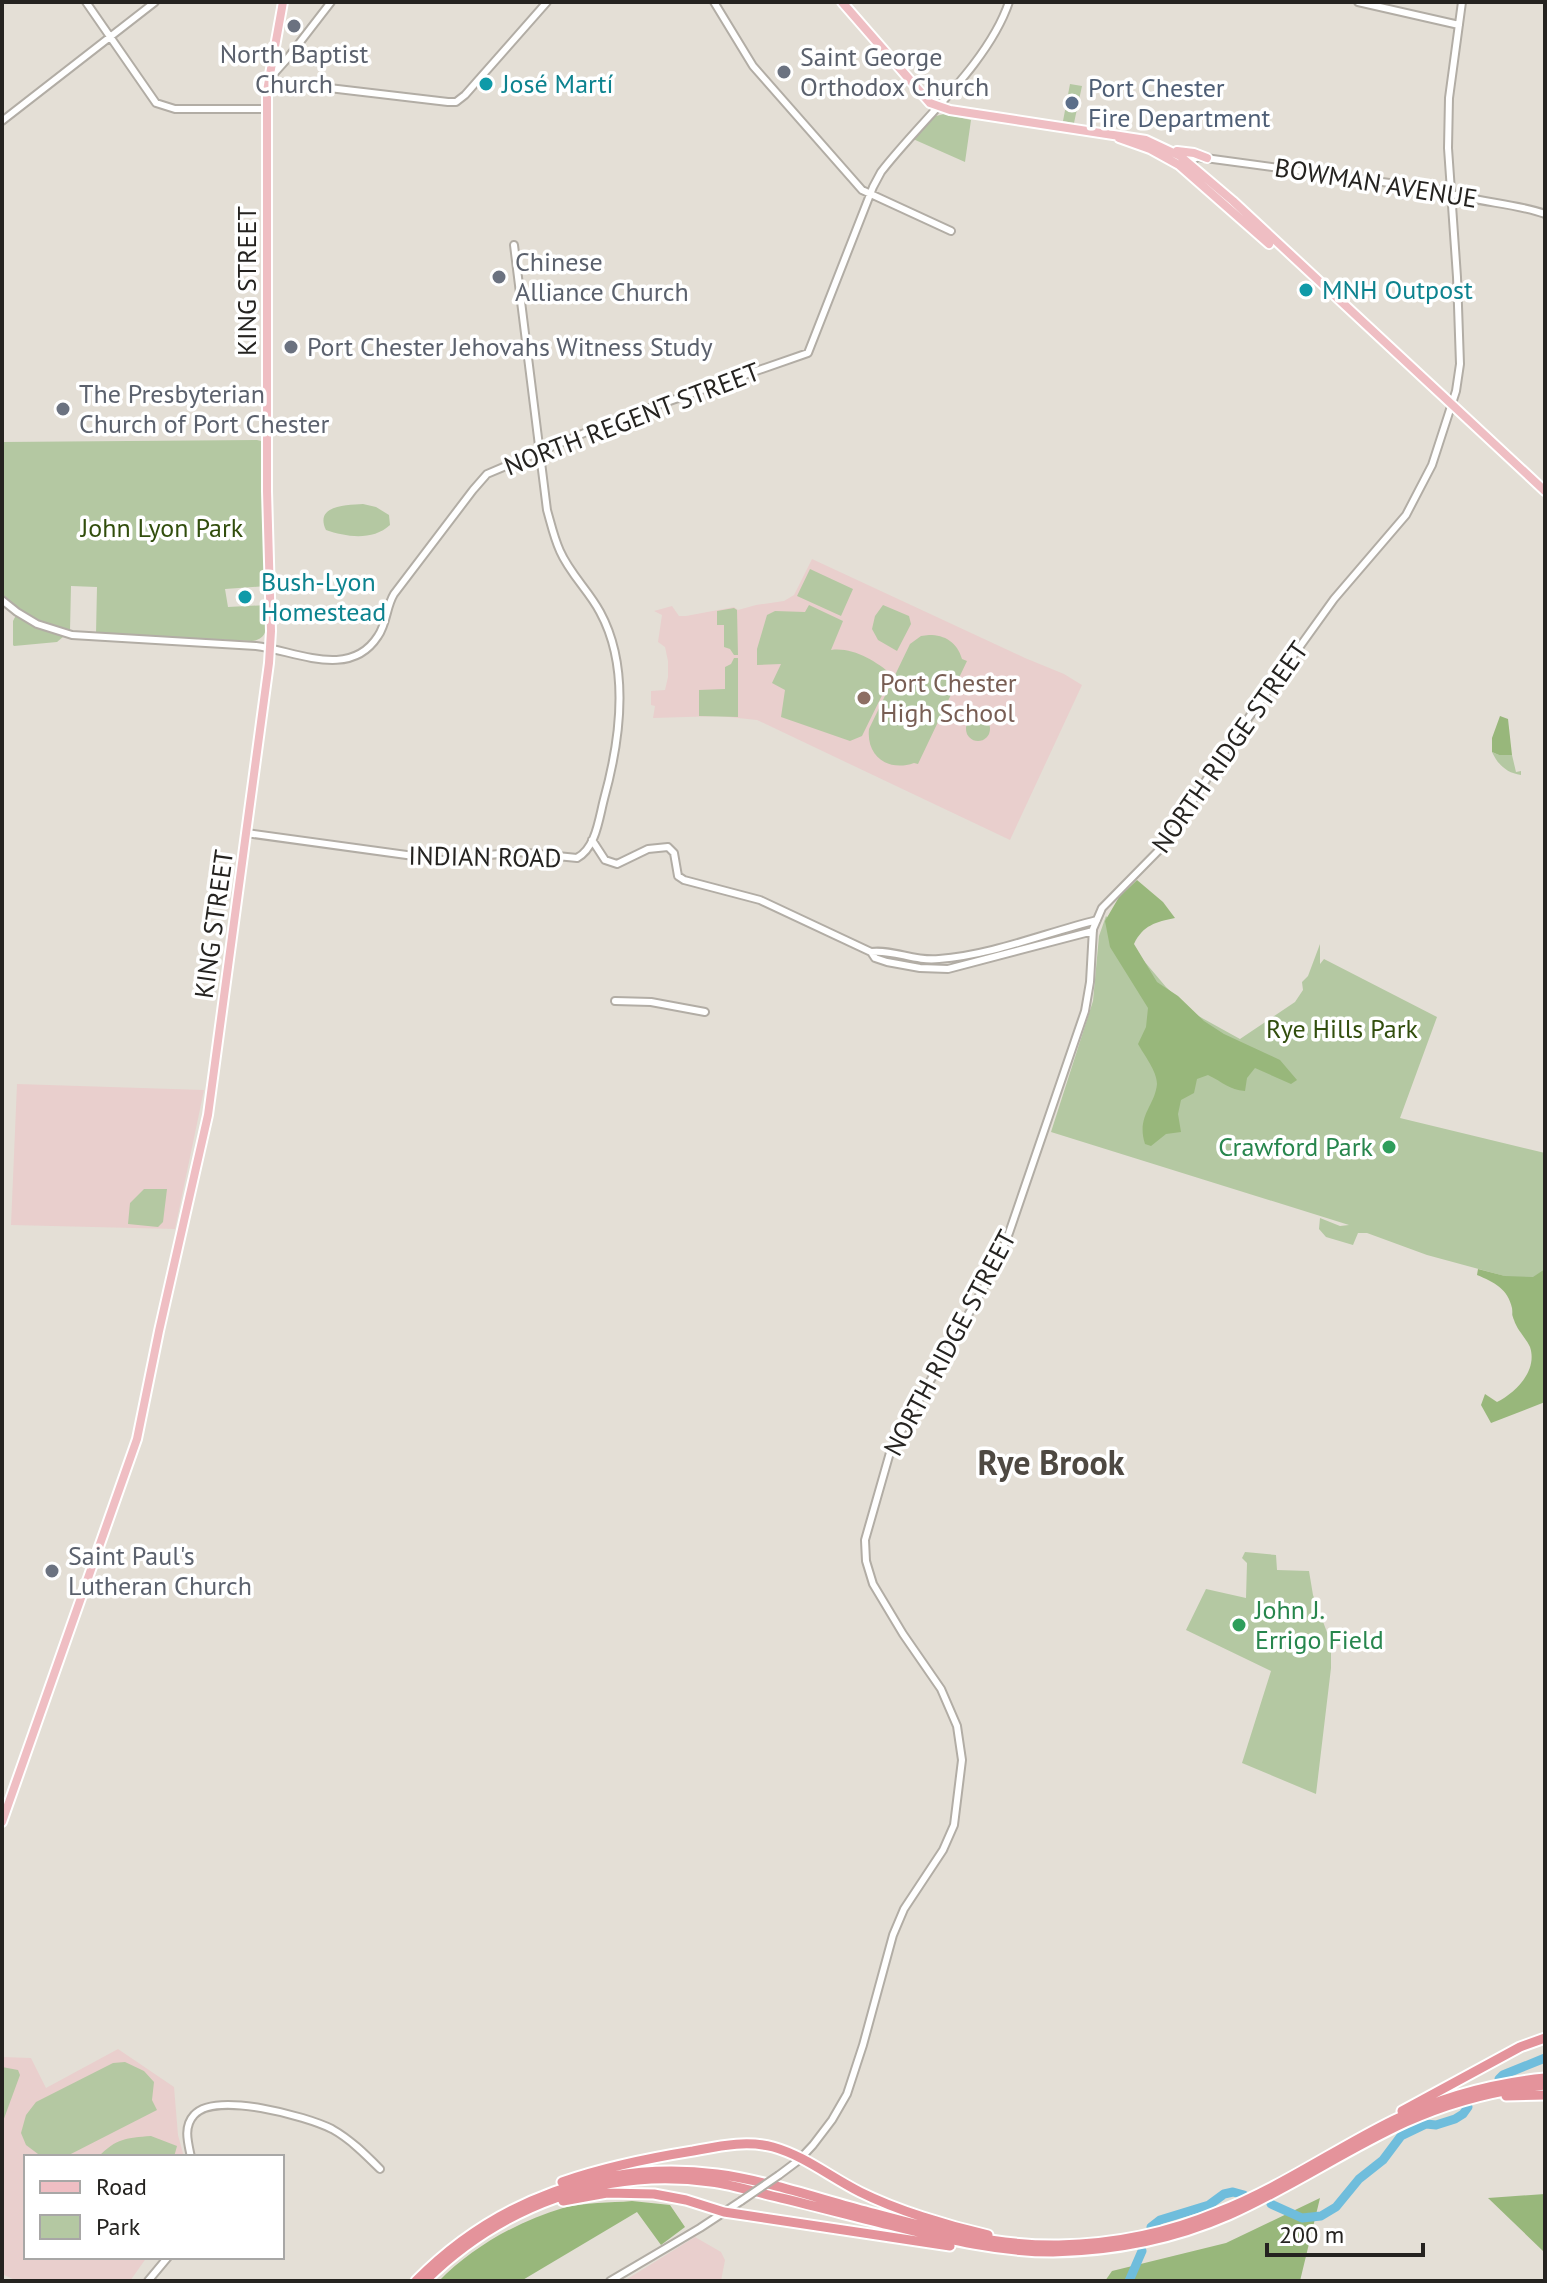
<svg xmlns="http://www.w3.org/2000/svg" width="1547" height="2283" viewBox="0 0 1547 2283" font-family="'PT Sans',sans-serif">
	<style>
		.education { fill: #e9cfcd }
		.green { fill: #b4c8a2 }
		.forest { fill: #98b77b }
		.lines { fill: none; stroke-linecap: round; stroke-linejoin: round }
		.river { stroke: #6fbddc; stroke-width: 9 }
		.minor-casing { stroke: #b2ada5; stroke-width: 10 }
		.major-casing { stroke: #fff; stroke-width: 12 }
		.highway-casing { stroke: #fff; stroke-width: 13 }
		.minor { stroke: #fff; stroke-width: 6 }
		.major { stroke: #efbec3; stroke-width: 8 }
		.highway { stroke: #e4939b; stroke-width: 9 }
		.minor-bridge-casing { stroke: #b2ada5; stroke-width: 10; stroke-linecap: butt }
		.minor-bridge { stroke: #fff; stroke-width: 6 }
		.worship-dot { fill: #6b7280; stroke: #fff; stroke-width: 3 }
		.culture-dot { fill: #0f9aa8; stroke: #fff; stroke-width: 3 }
		.service-dot { fill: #5c6f8a; stroke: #fff; stroke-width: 3 }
		.education-dot { fill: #8d6e63; stroke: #fff; stroke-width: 3 }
		.leisure-dot { fill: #2e9e5b; stroke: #fff; stroke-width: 3 }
		.labels { text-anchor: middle; stroke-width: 7; stroke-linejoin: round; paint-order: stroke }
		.worship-label { font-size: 26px; fill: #5b616d; stroke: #fff; text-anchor: start }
		.culture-label { font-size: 26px; fill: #0d838f; stroke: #fff; text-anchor: start }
		.service-label { font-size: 26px; fill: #4e5e75; stroke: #fff; text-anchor: start }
		.street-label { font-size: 26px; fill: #252320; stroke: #fff }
		.park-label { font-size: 26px; fill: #324e0d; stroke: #fff }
		.education-label { font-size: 26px; fill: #785e54; stroke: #fff; text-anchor: start }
		.leisure-label { font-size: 26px; fill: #27864d; stroke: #fff; text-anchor: end }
		.district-label { font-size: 34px; font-weight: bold; fill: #4e4942; stroke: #fff }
	</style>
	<rect width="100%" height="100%" fill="#e4dfd6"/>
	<!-- education -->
	<path class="education" d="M812,559L1025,658L1064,674L1082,685L1010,840L757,720L719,716L653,718L655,706L651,705V691L665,690L668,677V661L665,647L658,642L662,615L654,611L672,606L679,616H686L734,607L738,610L756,605L784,601L794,595Z
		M17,1084L204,1090L175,1229L11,1225Z
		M118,2049L174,2087L178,2135L184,2157H26V2257H147L130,2281H17L2,2274V2057L31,2058L46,2088Z
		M695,2237L721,2252L725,2260L721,2281H624Z"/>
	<!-- green -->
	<path class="green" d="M1070,84L1082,86L1074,123L1063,121Z
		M944,114L971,120L965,162L913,139L932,117Z
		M257,440L261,441L263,444L266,586L225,589L228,607L267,605C267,620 271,639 252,641L96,634L97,587L71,586L70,631L57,642L14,646L13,645V621L19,609L2,594V442Z
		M363,504L376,507L389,515L390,525C373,541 346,537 326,530C314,505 347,505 363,504Z
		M810,569L853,589L841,616L797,596Z
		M809,605L843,621L831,650C853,647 876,661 892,675L862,736L850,741L781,717L785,690L772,683L781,664L757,665V649L767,615L775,611L805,612Z
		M883,605L909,616L911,624L897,651L878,640L872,629L875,616Z
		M734,608L737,610L738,655H734L730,649L724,647V625H717V611Z
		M929,635C945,635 957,642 962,659L967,661L918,764L914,763C889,772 866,757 869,729L910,644L921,636Z
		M734,658H738V717L699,716V690L725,689V667L731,664Z
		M966 729a12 12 0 1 1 24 0a12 12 0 1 1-24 0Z
		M1492,752L1499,755H1512L1516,772L1521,771V775C1507,773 1498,765 1492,752Z
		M1106,916L1166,987L1193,1013L1240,1039L1295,1002L1303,990L1302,982L1308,976L1320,944V964L1324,959L1437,1017L1400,1118L1545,1153V1287L1427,1255L1367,1233H1358L1353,1245L1326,1237L1319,1229L1320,1218L1340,1226L1349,1225L1051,1132L1093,1001L1099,936Z
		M144,1189H167L163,1222L158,1227L128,1224L130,1203Z
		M1245,1552L1276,1555L1277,1570L1309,1571L1313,1595L1331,1643V1668L1316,1794L1242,1763L1271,1671L1186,1630L1206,1589L1246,1598L1247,1563L1242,1558Z
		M125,2062L144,2071L154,2082L152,2100L157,2110L65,2157H42L26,2145L21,2133L26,2115L36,2102L113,2063Z
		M2,2067L18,2070L20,2075L2,2124Z
		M151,2136L177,2146L174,2157H98C117,2138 126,2138 151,2136Z"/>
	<!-- forest -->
	<path class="forest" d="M1500,716L1508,719L1512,755H1499L1492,752V738Z
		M1137,880L1163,902L1175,918C1156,922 1143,925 1134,944L1157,982L1178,996L1204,1021L1224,1034L1280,1060L1297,1080L1291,1084L1255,1068L1247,1078L1245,1091C1229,1090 1223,1082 1208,1075L1197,1079L1194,1093L1181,1100L1178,1114L1181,1132L1166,1134L1151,1146L1145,1144C1136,1116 1155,1106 1157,1084C1157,1071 1144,1055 1138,1044L1146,1027L1148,1008L1110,947L1105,921L1119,897Z
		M1478,1269L1505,1276L1533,1277L1545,1269V1402L1491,1423L1481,1405L1485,1394L1497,1402C1515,1393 1538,1371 1530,1347C1526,1338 1517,1330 1514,1320C1511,1312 1513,1316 1512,1308C1508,1289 1494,1282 1477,1275Z
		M1545,2194V2255L1543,2251L1488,2198Z
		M1320,2198L1300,2281H1105L1112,2271L1226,2243Z
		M632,2201L670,2205L685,2227L661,2245L637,2212L521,2281H439C471,2248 518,2221 563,2208C585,2202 610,2203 632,2201Z"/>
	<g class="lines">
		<!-- river -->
		<path class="river" d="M1499,2079L1503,2075L1545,2058
			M1271,2204L1302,2218L1321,2216L1336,2207L1359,2179L1383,2160L1401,2136L1426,2124L1436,2125L1455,2119L1463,2114L1468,2107
			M1151,2227L1160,2220L1209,2205L1224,2194L1233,2192L1244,2195
			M1129,2281L1142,2251"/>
		<defs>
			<path id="minor" d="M86,2L156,103L175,109H267
				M331,2L287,59L270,78L278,82L448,102H456L465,95L547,2
				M714,2L753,66L862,190L951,231
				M1358,2L1459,25
				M2,121L155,2
				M1188,168L1192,160L1198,157L1441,190C1475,203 1511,202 1545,214
				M2,600L17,612L37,624L72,635L256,646C296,651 350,680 378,636C387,623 386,607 394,594L473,490L487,474L615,420L808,353L873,187L881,172C921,120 988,64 1009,2
				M246,833L443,860L518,852L577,858C596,848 599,818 604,799C620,741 630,667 600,612C589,591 570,574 560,551C554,538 551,524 547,510L514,245
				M592,840L605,860L617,864L648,849L668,847L674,853L678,876L684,880L760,900L871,952L875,958L887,962L920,968L948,969L1093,931
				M871,952C893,949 915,962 939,959C992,955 1045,933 1097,920
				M615,1001L651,1002L705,1012
				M191,2157C188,2143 183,2127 194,2115C215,2091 306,2116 332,2129C350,2139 365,2154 380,2169
				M779,2175L799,2160L813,2145L832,2120L847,2094L863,2045L893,1935L904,1909L943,1850L954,1825L962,1760L957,1726L941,1689L903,1634L873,1584L866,1561L865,1540L891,1449L995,1268L1009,1233L1085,1011L1090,982L1093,929L1102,908L1163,846L1229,745L1334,599L1406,515L1432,465L1456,391L1460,364L1457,277L1448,148L1449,98L1462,2
				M148,2281L168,2257
				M610,2281L700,2228L741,2201"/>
			<path id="major" d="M842,2L930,103L950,110L1146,140L1180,156L1233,201L1545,491
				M1119,138L1150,149L1179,165L1269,244
				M1177,151L1194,153L1207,158
				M2,1822L137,1439L159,1331L208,1115L269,663L271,631L267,491V91L283,2"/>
			<path id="highway" d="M1506,2096L1545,2095
				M1402,2111L1520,2047L1545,2038
				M562,2182C605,2167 649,2158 693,2151C720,2146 746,2140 773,2147C805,2156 830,2177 860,2192C896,2210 948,2226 988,2235
				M563,2201L607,2193L654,2194L686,2200L724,2212L950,2246
				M416,2281C495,2201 604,2159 717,2174C769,2181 819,2199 869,2212C932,2229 993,2246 1059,2245C1113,2244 1168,2233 1218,2212C1280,2188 1335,2149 1394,2120C1442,2097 1493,2083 1545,2078
				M425,2281C501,2206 604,2167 711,2182C735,2185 758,2193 781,2198C819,2207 856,2217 893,2226C946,2239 998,2252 1053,2252C1113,2251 1174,2239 1229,2215C1290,2188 1345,2150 1406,2122C1450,2102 1497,2090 1545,2085"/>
		</defs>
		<!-- minor casing -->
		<use href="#minor" class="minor-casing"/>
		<!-- major casing -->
		<use href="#major" class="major-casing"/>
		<!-- highway casing -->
		<use href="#highway" class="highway-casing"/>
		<!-- minor -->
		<use href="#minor" class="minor"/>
		<!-- major -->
		<use href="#major" class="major"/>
		<!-- highway -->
		<use href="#highway" class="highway"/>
		<defs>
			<path id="minor-bridge" d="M741,2201L779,2175"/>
		</defs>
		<!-- minor-bridge casing -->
		<use href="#minor-bridge" class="minor-bridge-casing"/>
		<!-- minor-bridge -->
		<use href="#minor-bridge" class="minor-bridge"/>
	</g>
	<!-- markers -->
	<g class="worship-dot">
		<circle cx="294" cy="26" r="8"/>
		<circle cx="784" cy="72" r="8"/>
		<circle cx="499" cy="277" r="8"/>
		<circle cx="291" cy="347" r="8"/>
		<circle cx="63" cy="409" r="8"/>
		<circle cx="52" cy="1571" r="8"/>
	</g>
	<g class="culture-dot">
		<circle cx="486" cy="84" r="8"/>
		<circle cx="1306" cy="290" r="8"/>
		<circle cx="245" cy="597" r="8"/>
	</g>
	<circle class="service-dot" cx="1072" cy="103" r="8"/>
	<circle class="education-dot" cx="864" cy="698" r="8"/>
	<g class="leisure-dot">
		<circle cx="1389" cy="1147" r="8"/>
		<circle cx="1239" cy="1625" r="8"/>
	</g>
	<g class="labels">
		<!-- worship labels -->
		<g class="worship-label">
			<text x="294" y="63" text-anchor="middle">North Baptist<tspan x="294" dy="30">Church</tspan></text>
			<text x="800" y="66">Saint George<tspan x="800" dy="30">Orthodox Church</tspan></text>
			<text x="515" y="271">Chinese<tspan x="515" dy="30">Alliance Church</tspan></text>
			<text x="307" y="356">Port Chester Jehovahs Witness Study</text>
			<text x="79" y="403">The Presbyterian<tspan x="79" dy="30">Church of Port Chester</tspan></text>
			<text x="68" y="1565">Saint Paul's<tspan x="68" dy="30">Lutheran Church</tspan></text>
		</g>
		<!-- culture labels -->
		<g class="culture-label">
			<text x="502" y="93">José Martí</text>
			<text x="1322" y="299">MNH Outpost</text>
			<text x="261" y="591">Bush-Lyon<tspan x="261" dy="30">Homestead</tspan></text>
		</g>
		<!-- service labels -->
		<g class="service-label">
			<text x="1088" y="97">Port Chester<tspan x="1088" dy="30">Fire Department</tspan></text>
		</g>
		<!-- street labels -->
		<g class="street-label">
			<text transform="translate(1376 183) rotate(9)" y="9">BOWMAN AVENUE</text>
			<text transform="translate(247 281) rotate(-90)" y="9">KING STREET</text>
			<text transform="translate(632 419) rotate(-21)" y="9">NORTH REGENT STREET</text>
			<text transform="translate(1230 747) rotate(-55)" y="9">NORTH RIDGE STREET</text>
			<text transform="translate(485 857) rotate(1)" y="9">INDIAN ROAD</text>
			<text transform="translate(214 924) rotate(-82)" y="9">KING STREET</text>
			<text transform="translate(950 1343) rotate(-62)" y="9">NORTH RIDGE STREET</text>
		</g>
		<!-- park labels -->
		<g class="park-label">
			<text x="162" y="537">John Lyon Park</text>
			<text x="1342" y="1038">Rye Hills Park</text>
		</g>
		<!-- education labels -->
		<g class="education-label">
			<text x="880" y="692">Port Chester<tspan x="880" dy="30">High School</tspan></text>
		</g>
		<!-- leisure labels -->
		<g class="leisure-label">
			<text x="1373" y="1156">Crawford Park</text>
			<text x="1255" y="1619" text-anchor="start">John J.<tspan x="1255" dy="30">Errigo Field</tspan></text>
		</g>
		<!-- district labels -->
		<g class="district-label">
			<text x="1051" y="1475">Rye Brook</text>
		</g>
	</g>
	<!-- border -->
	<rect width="1547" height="2283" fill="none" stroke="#252320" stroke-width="8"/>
	<!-- legend -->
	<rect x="24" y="2155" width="260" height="104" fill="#ffffff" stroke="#a8a7a6" stroke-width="2"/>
	<rect x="40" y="2181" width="40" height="12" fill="#efbec3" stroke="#a8a7a6" stroke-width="2"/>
	<text x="96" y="2195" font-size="24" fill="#252320">Road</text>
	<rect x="40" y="2215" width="40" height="24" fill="#b4c8a2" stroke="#a8a7a6" stroke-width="2"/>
	<text x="96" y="2235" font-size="24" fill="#252320">Park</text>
	<!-- scale -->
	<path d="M1267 2243v12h156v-12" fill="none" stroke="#252320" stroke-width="4"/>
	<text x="1279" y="2243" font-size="24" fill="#252320" stroke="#ffffff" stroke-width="6" paint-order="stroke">200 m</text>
</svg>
